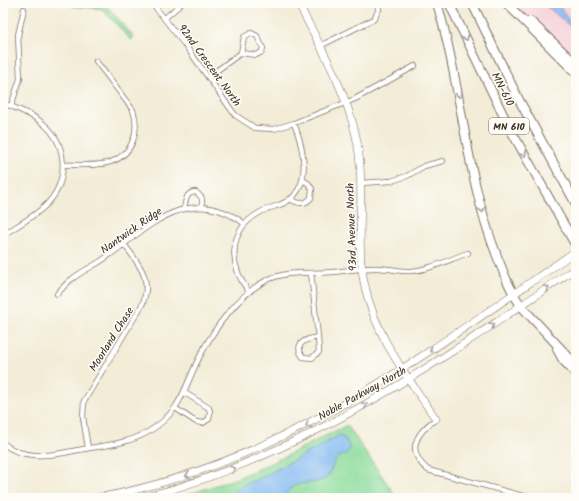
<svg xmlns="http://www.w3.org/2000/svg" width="579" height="501" viewBox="0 0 579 501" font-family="Kalam,sans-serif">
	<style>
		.built { fill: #f6cfd8 }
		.green { fill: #89da9a; stroke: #62825c }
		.water { fill: #81b9f1; stroke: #5e7288 }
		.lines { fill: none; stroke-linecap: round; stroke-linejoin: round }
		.street-casing { stroke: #7b6e5f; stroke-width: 6 }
		.secondary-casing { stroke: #7b6e5f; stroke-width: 8 }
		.highway-casing { stroke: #7b6e5f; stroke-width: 10 }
		.street { stroke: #fff; stroke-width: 4.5 }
		.secondary { stroke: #fff; stroke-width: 7 }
		.highway { stroke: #fff; stroke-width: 8 }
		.oneway { stroke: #a79f9a }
		.labels { text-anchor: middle; stroke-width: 3.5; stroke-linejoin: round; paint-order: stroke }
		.shield { fill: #fdfcf7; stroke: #75695f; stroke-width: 1 }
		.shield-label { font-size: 10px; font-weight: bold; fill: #3b2a1e }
		.street-label { font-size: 11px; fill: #3b2a1e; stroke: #fdfcf7 }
	</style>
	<rect width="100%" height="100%" fill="#fdfcf7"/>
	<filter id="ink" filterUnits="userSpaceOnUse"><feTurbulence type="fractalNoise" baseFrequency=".025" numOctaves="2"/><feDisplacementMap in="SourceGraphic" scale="8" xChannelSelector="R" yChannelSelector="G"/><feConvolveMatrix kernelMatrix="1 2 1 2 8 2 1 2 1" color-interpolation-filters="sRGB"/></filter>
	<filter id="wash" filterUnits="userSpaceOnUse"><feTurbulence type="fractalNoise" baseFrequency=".012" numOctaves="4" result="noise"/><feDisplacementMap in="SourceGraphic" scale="16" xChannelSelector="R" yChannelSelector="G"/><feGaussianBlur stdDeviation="0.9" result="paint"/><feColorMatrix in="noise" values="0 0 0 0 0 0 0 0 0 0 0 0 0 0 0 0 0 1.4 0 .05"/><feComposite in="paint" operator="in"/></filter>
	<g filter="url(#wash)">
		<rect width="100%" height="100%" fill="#f3ecd7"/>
		<!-- built -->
		<path class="built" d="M514,3H576V61L525,15Z"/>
		<!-- green -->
		<path class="green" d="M71,3H104L134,37L131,40L102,9L73,6Z
			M347,425L397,498H177L235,479L284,457Z"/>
		<!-- water -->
		<path class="water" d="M543,3H557L576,31Z
			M340,435L347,441L350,450C346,454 339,456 335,461C331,468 331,476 324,479C307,488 298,475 283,498H227L243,485L263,477Z"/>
	</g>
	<g filter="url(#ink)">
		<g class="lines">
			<defs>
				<path id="street" d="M152,3L188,49L235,115L255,128L274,129L294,123L355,99L415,66
					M165,18L182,3
					M251,33L257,36L263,48L262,52L256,55L241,53L244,37Z
					M320,46L374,19L379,9L376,3
					M208,77L241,53
					M3,103C18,109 34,115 46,126C68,147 68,181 48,203C36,216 18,225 3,235
					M11,106L20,79L18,35L24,9
					M63,165C78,164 97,167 111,162C133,154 140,131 133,110L96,61
					M361,183L391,181L407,176L424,166L443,161
					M290,199C297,203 304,206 311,198L312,189L308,183L302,180
					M184,208C186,200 186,192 196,192L202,198V207
					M311,273L318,337
					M249,292C229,266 227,231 259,213C270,206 285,206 294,196C311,177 302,144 294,123
					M57,294C62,289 66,283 72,279C83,270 97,265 108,256C152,224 190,184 245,224
					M318,337L319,352L312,358L303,357C293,343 306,339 318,337Z
					M175,408L196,422L203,423L209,419L210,412L209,408L185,393
					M436,419C416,433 405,451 428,470L530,498
					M3,443C22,460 50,456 73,451C97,446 126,445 148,432C182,412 184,387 200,356C215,327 238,295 267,280C288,270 311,274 333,272C348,271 363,267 378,268C389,268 400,272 411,271C430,270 450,259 468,253
					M88,448L83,417L84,401L142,305C153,278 139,265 124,244"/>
				<path id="secondary" d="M298,3C320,46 345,88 356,136C365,178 358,220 361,262C367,325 401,368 436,419
					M97,498C283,464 424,355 576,251
					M142,498C306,455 439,362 576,268"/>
				<path id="highway" d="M437,3C462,86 465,175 497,256C504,274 510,290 521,306L576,365
					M449,3L509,127L576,246
					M472,3L518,98L576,204
					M506,3L576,73
					M530,21L576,64
					M557,349L563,360L576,374"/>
			</defs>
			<!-- street casing -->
			<use href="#street" class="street-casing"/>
			<!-- secondary casing -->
			<use href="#secondary" class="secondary-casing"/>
			<!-- highway casing -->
			<use href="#highway" class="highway-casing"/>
			<!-- street -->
			<use href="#street" class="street"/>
			<!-- secondary -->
			<use href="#secondary" class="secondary"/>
			<!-- highway -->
			<use href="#highway" class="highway"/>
		</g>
		<!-- one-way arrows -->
		<defs><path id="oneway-chevron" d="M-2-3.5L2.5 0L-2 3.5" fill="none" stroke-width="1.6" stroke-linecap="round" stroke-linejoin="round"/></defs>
		<g class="oneway">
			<use href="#oneway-chevron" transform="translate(466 38) rotate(65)"/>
			<use href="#oneway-chevron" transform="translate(459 95) rotate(80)"/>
			<use href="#oneway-chevron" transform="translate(524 154) rotate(62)"/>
			<use href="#oneway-chevron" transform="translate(482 210) rotate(75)"/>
			<use href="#oneway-chevron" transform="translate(547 288) rotate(-34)"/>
			<use href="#oneway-chevron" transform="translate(492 325) rotate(-34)"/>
			<use href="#oneway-chevron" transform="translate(432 350) rotate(146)"/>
			<use href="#oneway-chevron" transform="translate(365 405) rotate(-29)"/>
			<use href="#oneway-chevron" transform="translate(308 425) rotate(153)"/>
			<use href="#oneway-chevron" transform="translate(233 469) rotate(-21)"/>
			<use href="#oneway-chevron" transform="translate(188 475) rotate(162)"/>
		</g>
	</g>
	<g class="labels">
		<!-- shield labels -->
		<rect class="shield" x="489" y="118" width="40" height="16" rx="3"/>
		<g class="shield-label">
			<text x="509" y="130">MN 610</text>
		</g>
		<!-- street labels -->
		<g class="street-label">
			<text transform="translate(210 65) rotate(54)" y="4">92nd Crescent North</text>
			<text transform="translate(503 89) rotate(63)" y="4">MN-610</text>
			<text transform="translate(351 227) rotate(-92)" y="4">93rd Avenue North</text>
			<text transform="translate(131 230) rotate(-35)" y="4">Nantwick Ridge</text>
			<text transform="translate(111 339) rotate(-58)" y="4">Moorland Chase</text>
			<text transform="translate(362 393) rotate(-29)" y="4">Noble Parkway North</text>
		</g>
	</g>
	<!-- margin -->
	<rect width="579" height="501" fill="none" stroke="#fdfcf7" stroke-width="16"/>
</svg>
